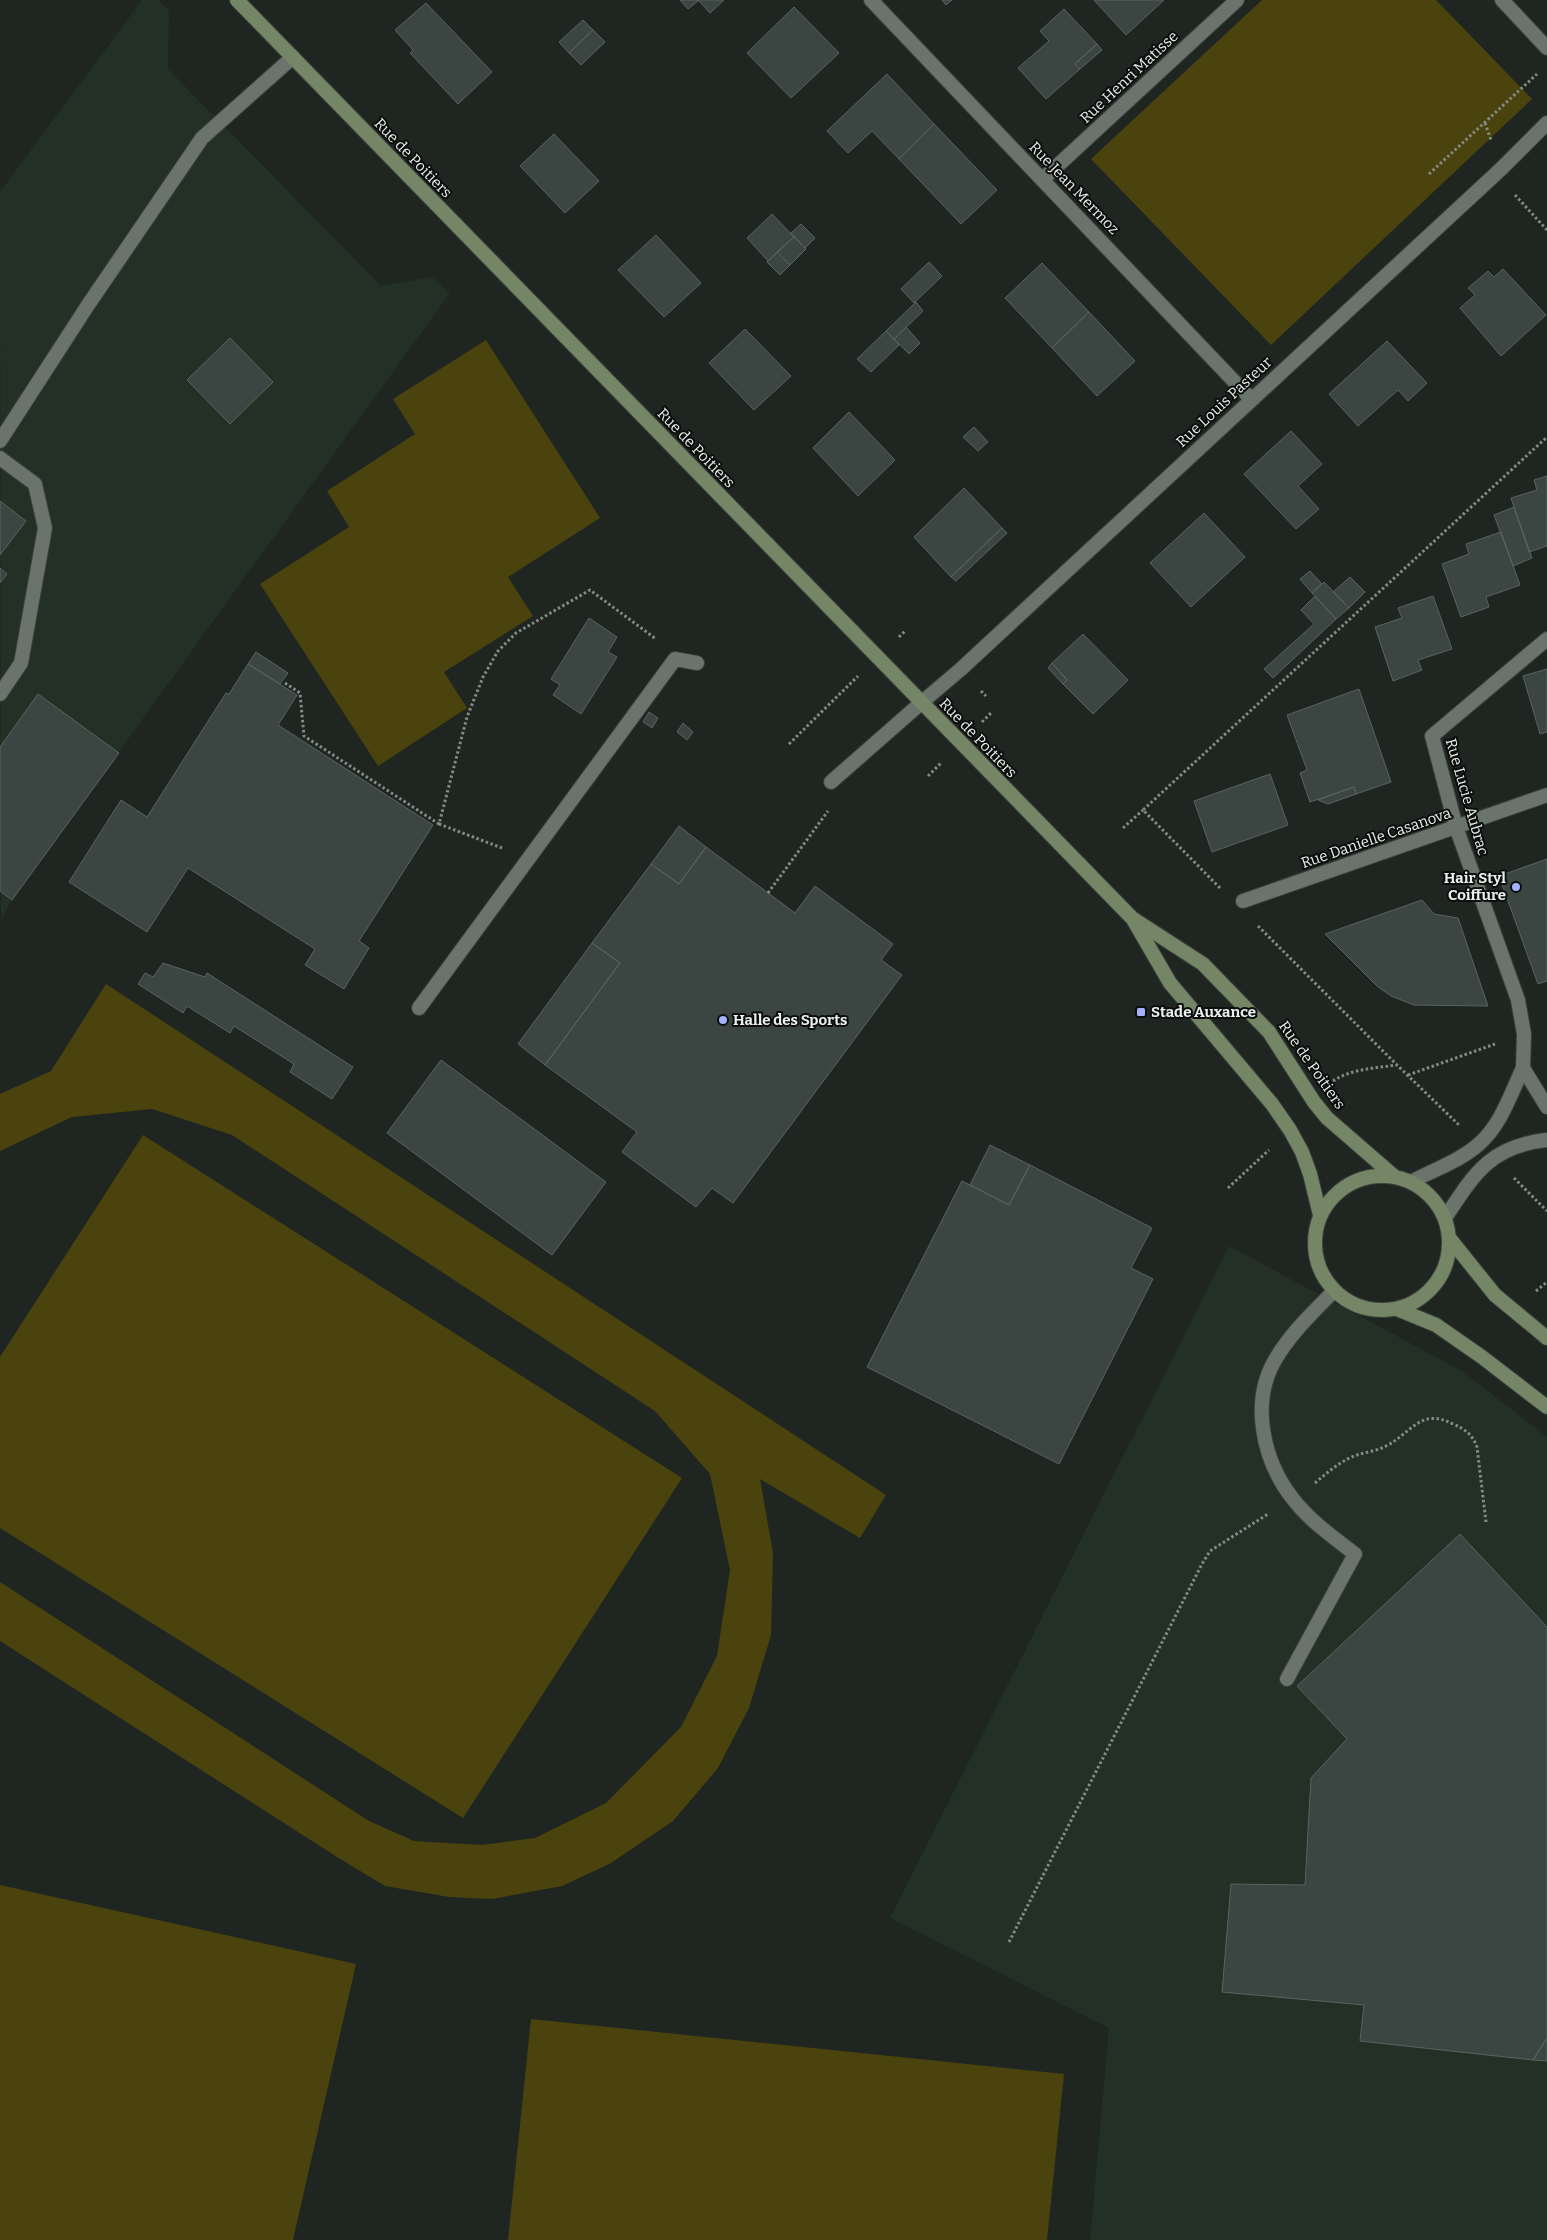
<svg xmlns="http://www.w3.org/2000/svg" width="1547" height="2240" viewBox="0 0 1547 2240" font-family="Bitter,serif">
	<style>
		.built { fill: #233026 }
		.green { fill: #4a430d }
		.building { fill: #3b4542; stroke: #586460 }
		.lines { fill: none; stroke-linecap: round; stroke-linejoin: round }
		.service-casing { stroke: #3b403c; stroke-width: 16 }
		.minor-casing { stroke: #3b403c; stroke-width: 16 }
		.secondary-casing { stroke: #3b403c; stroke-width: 16 }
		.path { stroke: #848a86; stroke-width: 3; stroke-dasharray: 2.5 2.5; stroke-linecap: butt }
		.service { stroke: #6a736c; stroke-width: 14 }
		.minor { stroke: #6a736c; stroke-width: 14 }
		.secondary { stroke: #748665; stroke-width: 14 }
		.poi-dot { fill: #a5b1fc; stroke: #0b0e0c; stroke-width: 2 }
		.labels { text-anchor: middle; stroke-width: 4; stroke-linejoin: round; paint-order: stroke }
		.street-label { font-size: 15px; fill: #ebf0ec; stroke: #0b0e0c }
		.poi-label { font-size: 15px; font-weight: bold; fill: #ebf0ec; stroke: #0b0e0c; text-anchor: start }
	</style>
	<rect width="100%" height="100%" fill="#1f2621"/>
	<!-- built -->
	<path class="built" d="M142,0H159L169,11L168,69L381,286L432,277L450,293L12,900L1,920L0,192Z
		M1229,1246L1462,1371L1547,1437V2240H1090L1109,2028L890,1918Z"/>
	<!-- green -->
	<path class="green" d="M1262,0H1436L1532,99L1271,345L1091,159Z
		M486,340L600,518L508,577L533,616L444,672L467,708L378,766L260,584L349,527L327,491L415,434L393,399Z
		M106,984L886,1495L860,1538L760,1479L773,1553L771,1635L749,1708L718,1768L673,1821L611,1863L562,1886L492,1899L449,1897L385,1886L337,1857L0,1641V1582L369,1821L414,1841L482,1845L535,1838L606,1803L681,1727L717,1656L730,1570L710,1474L655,1411L232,1135L152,1109L72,1117L0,1151V1094L51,1071Z
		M143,1135L682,1478L463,1818L0,1528V1357Z
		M0,1885L356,1964L293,2240H0Z
		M531,2019L1064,2074L1047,2240H508Z"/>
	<!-- building -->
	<path class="building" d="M680,0H698V1L688,9Z
		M698,0H724L710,13Z
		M942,0H952L946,5Z
		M1094,0H1164L1126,35Z
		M426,3L492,72L458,104L410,53L413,50L395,30Z
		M794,7L839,53L791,98L747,53Z
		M1064,9L1097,44L1075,64L1080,69L1046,99L1018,68L1049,41L1040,31Z
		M583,20L593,30L569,53L559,42Z
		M593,30L605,42L581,65L569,53Z
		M1097,44L1102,50L1080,69L1075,64Z
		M887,74L934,124L899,159L872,131L848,153L827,131Z
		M934,124L997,190L961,224L899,159Z
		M554,134L599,181L565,213L520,166Z
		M772,214L794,237L768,261L747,238Z
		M801,224L815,238L805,248L791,233Z
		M656,235L701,283L664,317L618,270Z
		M794,237L806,249L790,265L777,252Z
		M777,252L790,265L780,275L767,262Z
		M929,262L942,276L914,303L901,289Z
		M1042,263L1089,312L1052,348L1005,298Z
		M1503,269L1546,315L1501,356L1460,308L1475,295L1468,288L1488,271L1494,277Z
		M916,302L923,311L894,339L886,331Z
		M1089,312L1135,361L1097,396L1052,348Z
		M906,327L920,343L909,354L894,339Z
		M745,329L791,376L754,410L709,363Z
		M886,331L899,345L871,372L857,359Z
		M230,338L273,382L230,424L187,380Z
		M1387,341L1427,383L1408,401L1398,390L1358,426L1329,394Z
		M849,412L895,460L858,496L813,448Z
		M974,427L988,442L978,451L963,437Z
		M1291,431L1322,464L1298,486L1319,509L1296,529L1244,474Z
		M1547,476V546L1529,552L1511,498L1537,490L1534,480Z
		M964,488L1002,528L951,577L914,537Z
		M0,501L26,521L0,555Z
		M1514,507L1532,558L1513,566L1494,515Z
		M1204,513L1245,557L1191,607L1150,563Z
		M1002,528L1007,533L956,581L951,577Z
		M1501,532L1520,585L1486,597L1489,607L1461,617L1442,564L1469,554L1466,544Z
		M0,568L7,574L0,583Z
		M1310,571L1322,584L1312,593L1300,579Z
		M1350,577L1365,592L1349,608L1333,592Z
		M1324,582L1349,608L1336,619L1312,593Z
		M1315,596L1336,619L1273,678L1264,669L1314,624L1301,610Z
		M1433,596L1452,649L1418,660L1422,670L1393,681L1375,627L1402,618L1398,608Z
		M589,618L617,637L608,652L617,657L581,714L553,695L560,685L551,679Z
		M1083,634L1128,680L1093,714L1063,684L1067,680L1052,663Z
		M256,652L288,673L280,684L248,664Z
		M1052,663L1067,680L1063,684L1048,668Z
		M248,664L297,695L278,725L433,825L359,941L369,948L344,989L305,965L315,949L188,868L147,932L69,882L121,800L147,817L226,693L229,694Z
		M1547,669V732L1540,734L1523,676Z
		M1359,689L1391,782L1356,794L1354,787L1310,802L1300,773L1307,770L1287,715Z
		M38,694L119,753L12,900L0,891V747Z
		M649,712L658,718L652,728L643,722Z
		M683,723L693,732L687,740L677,732Z
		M1270,774L1288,825L1212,852L1194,801Z
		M1354,787L1356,794L1328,804L1318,800Z
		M679,826L706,847L679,884L651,864Z
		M706,847L795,913L815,886L893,944L881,960L902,975L733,1203L712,1188L696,1207L622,1152L637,1132L545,1065L620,963L592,943L651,864L679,884Z
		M1547,859V981L1538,984L1499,876Z
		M1422,900L1434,914L1458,918L1488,1006L1414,1005L1391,996L1377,986L1325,934Z
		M592,943L620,963L545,1065L518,1044Z
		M163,963L205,977L207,973L353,1067L332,1099L290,1072L294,1064L234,1026L230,1033L187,1006L183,1013L138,984L145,973L153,977Z
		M441,1060L606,1182L552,1255L387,1133Z
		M990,1145L1030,1165L1009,1205L970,1185Z
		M1030,1165L1152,1228L1131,1268L1153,1279L1059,1464L867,1367L962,1181L1009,1205Z
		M1460,1534L1547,1627V2038L1533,2060L1360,2041L1364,2005L1222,1992L1231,1884L1305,1885L1311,1778L1347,1739L1297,1686Z
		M1547,2038V2061L1533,2060Z"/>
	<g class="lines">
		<defs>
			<path id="service" d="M0,441L88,305L202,138L293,57
				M0,458L35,484L45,528L21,663L0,694
				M831,782L921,703
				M419,1008L675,659L697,663
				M1287,1679L1355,1554C1333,1537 1310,1521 1293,1499C1263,1461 1250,1403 1275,1360C1290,1334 1313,1312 1334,1291"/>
			<path id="minor" d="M871,0L1251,399
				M1502,0L1547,48
				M1043,179L1237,0
				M1547,639L1432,736L1456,827L1518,1000L1524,1034L1523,1068L1547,1107
				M921,703L961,669L1501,169L1547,123
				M1243,901L1547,795
				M1411,1182C1433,1170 1460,1161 1479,1144C1501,1125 1511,1093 1523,1068
				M1445,1218C1474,1174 1490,1146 1547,1140"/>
			<path id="secondary" d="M237,0L1132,918L1203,964L1269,1032L1314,1102L1327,1118L1395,1177
				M1134,921L1170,983L1272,1104L1290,1130L1302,1152L1310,1174L1320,1215
				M1315 1243a67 67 0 1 1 134 0a67 67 0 1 1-134 0Z
				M1450,1239L1495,1295L1547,1338
				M1397,1309L1436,1325L1482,1357L1547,1407"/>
		</defs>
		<!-- service casing -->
		<use href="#service" class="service-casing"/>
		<!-- minor casing -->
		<use href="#minor" class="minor-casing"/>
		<!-- secondary casing -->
		<use href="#secondary" class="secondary-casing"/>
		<!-- path -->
		<path class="path" d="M1485,123L1491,140
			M1429,174L1537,74
			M1515,195L1547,230
			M899,637L906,630
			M285,683L300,693L304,736L439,824L467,717L483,677L498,651L516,633L590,590L656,639
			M981,691L986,696
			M982,722L992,712
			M789,744L858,676
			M928,776L942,762
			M439,824L502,848
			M1123,828L1143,810
			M1220,888L1143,810L1547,437
			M768,893L828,811
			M1258,926L1397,1065
			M1408,1075L1495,1044
			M1333,1081C1351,1069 1375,1068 1397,1065L1459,1125
			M1514,1178L1547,1211
			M1228,1188L1269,1150
			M1536,1291L1547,1282
			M1315,1483C1328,1472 1340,1461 1357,1455C1366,1452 1377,1451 1386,1446C1412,1433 1420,1407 1453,1424C1466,1430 1472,1434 1477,1447L1486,1522
			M1009,1942L1202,1564L1210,1551L1268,1514"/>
		<!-- service -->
		<use href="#service" class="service"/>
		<!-- minor -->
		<use href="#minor" class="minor"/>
		<!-- secondary -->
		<use href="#secondary" class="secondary"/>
	</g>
	<!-- markers -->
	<g class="poi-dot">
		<circle cx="1516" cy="887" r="5"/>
		<rect x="1136" y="1007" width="10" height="10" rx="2.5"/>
		<circle cx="723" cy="1020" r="5"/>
	</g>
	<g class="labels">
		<!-- street labels -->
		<g class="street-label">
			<text transform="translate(1129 77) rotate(-43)" y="5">Rue Henri Matisse</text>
			<text transform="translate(413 158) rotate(46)" y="5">Rue de Poitiers</text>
			<text transform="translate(1074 188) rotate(46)" y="5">Rue Jean Mermoz</text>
			<text transform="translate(1224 402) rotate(-43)" y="5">Rue Louis Pasteur</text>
			<text transform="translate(696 448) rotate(46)" y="5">Rue de Poitiers</text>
			<text transform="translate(978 738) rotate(46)" y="5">Rue de Poitiers</text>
			<text transform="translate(1467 797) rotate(74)" y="5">Rue Lucie Aubrac</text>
			<text transform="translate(1376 838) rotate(-19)" y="5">Rue Danielle Casanova</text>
			<text transform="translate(1312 1065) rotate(55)" y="5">Rue de Poitiers</text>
		</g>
		<!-- poi labels -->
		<g class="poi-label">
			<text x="1506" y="883" text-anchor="end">Hair Styl<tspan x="1506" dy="17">Coiffure</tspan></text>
			<text x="1151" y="1017">Stade Auxance</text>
			<text x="733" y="1025">Halle des Sports</text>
		</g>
	</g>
</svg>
